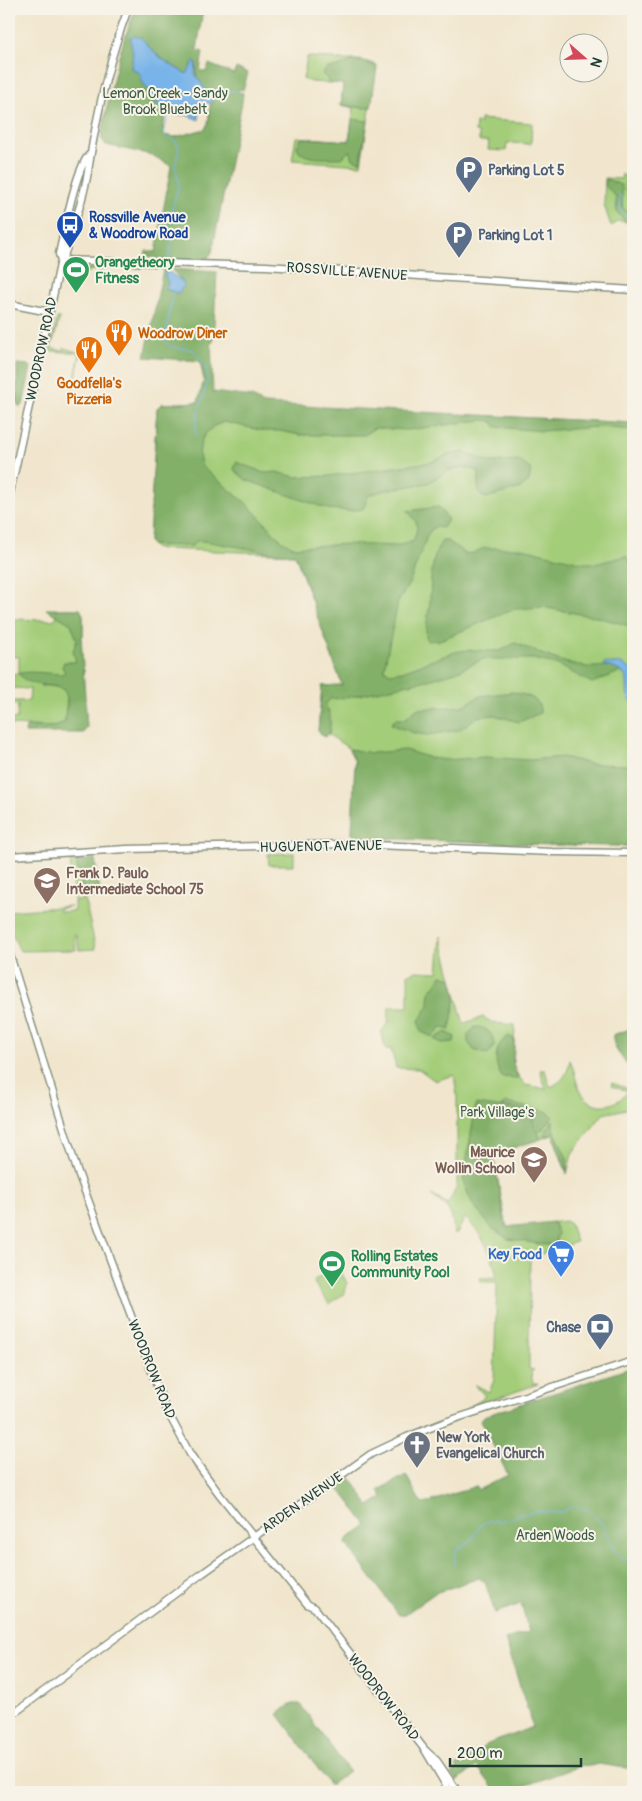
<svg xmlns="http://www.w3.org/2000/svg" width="642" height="1801" viewBox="0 0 642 1801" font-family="Pangolin,sans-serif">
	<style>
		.green { fill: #a4cd79; stroke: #628556 }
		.forest { fill: #83b069; stroke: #51764e; fill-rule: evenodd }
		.water { fill: #78b3e9; stroke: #4c788e }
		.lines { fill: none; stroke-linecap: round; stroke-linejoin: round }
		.stream { stroke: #78b3e9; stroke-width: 1 }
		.secondary-casing { stroke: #889280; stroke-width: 9 }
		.secondary { stroke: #fff; stroke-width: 6 }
		.labels { text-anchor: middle; stroke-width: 4; stroke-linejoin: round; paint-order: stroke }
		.park-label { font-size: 14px; fill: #3a5a42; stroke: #f7f3e8 }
		.service-label { font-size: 14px; font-weight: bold; fill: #4e5e75; stroke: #f7f3e8; text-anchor: start }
		.transit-label { font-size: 14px; font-weight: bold; fill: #164399; stroke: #f7f3e8; text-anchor: start }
		.leisure-label { font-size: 14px; font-weight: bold; fill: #27864d; stroke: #f7f3e8; text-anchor: start }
		.street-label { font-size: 14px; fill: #1f3d34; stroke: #f7f3e8 }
		.food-label { font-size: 14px; font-weight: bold; fill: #c56008; stroke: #f7f3e8; text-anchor: start }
		.education-label { font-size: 14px; font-weight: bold; fill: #785e54; stroke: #f7f3e8; text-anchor: start }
		.shop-label { font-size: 14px; font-weight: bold; fill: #366cbe; stroke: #f7f3e8; text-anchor: end }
		.worship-label { font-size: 14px; font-weight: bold; fill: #5b616d; stroke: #f7f3e8; text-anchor: start }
	</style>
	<rect width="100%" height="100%" fill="#f7f3e8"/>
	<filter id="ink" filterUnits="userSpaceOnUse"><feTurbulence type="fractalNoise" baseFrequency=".02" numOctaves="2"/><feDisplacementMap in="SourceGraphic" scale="10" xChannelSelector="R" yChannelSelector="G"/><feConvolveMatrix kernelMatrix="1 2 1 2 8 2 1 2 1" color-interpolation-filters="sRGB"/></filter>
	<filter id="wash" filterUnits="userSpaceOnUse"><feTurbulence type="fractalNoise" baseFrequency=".0096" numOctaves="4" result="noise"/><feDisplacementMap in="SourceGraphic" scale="20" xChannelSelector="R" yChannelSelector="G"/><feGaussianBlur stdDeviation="1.12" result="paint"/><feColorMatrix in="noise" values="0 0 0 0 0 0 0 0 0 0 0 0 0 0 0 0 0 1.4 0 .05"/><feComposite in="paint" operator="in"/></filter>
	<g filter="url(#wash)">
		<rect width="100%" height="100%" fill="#f1e6cd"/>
		<!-- green -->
		<path class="green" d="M307,57L335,58V60H362L377,65L361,165L292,160L296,137L349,141L354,108L341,105L343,84L311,82L303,79Z
			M480,119L532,123L531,144L507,143L506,151L488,150L489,141H479V133L475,132L476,123H480Z
			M622,174L630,181L625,180V190L633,193V213L622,210V190L615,196L617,210L626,222L618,221L611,226L604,205L605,178L621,179Z
			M68,267L101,269V272L99,270H92L82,275L75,273L71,278L73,284L65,282Z
			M57,318H60L51,348L64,351V348L81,353L71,398L80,353L50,351Z
			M198,402L633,423V846L551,845L355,837L352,834L355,760L348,748L328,734L325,737L318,731L322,686L342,685L295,554L162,549L154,548L149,541L157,408L162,404Z
			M57,609H80L83,615V636L81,637L82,668L85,671L40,686C79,686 64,697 65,723L55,727L9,725V719H17L18,705L10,704L11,698L12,701H29L30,689L12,688L9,673L19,674V657L9,656V619L52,620L57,617Z
			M294,853V865H269L268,854Z
			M70,861H76L96,949L79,950L76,935H74L76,950L20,951L9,927V911L71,906L59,909V912L74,911V901L83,900L82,891H75L74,900Z
			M441,936L463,1021L465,1023L483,1017L493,1023L515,1025L513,1068L525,1085L546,1089L540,1070H545L550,1087C563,1082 568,1073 570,1060C575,1070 575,1081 580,1090C591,1111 615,1109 628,1091L611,1086L612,1083L629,1089C638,1058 612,1060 613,1035L633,1028V1110L631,1108L603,1114L572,1154L567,1174L553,1135L493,1154L507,1228L565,1221L570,1224L576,1242L530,1258L529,1369L534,1370L531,1372L533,1384H538L471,1407L485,1396L474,1384L489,1392L494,1380L497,1282H481L480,1278L497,1277C492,1254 482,1233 465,1218L457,1233H454C452,1210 449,1208 431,1195L448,1204L457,1187V1096L454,1075L435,1081L419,1069L396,1068L391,1049L386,1050L381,1032L388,1024L389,1007H408V974L416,971L438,972Z
			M340,1270L347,1283L345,1293L329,1304L314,1283L316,1279Z"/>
		<!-- forest -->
		<path class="forest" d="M136,9H203L197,50L203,52L200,70L206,72L209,64L234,74L236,68L248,73L243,90L238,89V92L243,93L242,102L212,252L206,261L167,260L145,256L146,251L156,252L171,166L152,155L106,145L101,138C109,95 118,49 136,9ZM142,38C153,55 169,64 187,74L196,62L197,79L211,97L208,123L205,129L175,137L164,135L163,128L166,113L148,92L141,74L131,68L133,54Z
			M352,61L365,62L377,67L371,107L363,108L341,105L343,84L331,83L322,74L327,68L338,67Z
			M352,119L368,121L360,162L353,159L350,150L342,158C330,157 300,162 297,146L302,138L349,141Z
			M606,179L621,185C625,198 616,211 633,213L632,222H626L617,212V198L605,185Z
			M171,269L217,272L213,342H211L213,392L252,397L264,404L633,423V430L598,427L541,431L496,427L492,421L481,420L408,430L374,428L365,435H300L280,431H264L224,422L214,426L206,433L201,441L199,455L201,465L209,473L245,502L281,540L293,547L348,544L397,546L413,541C419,527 418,521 407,511L439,507L448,520L443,528L434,527L428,534L409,584L398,602L384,669L390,673L402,671L455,652L467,650L500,651L515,643C538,652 562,664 587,667C600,668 615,662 627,675L619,672L592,683L556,664L533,659H483L456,672L432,679L350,697L330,699L325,705L330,714V732L325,737L318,731L322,686L342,685L295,554C263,553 233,545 202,541H197L192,546L151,545L149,541L157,408L162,404L198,402L204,380L200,361L145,357L163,270H166L168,283L165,289L177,294L183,282Z
			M17,364L29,365L31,367L23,405L20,407L17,404Z
			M465,452L488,462L520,461L531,470L529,482L521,488L486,498L480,495L478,487L479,471L463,467L447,471L428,483L382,491L369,495L363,509L349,511L328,509L246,480L234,470L236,462L265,473L276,472L296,477L329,476L431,462L450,454Z
			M442,541H448L466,554L473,553L484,548H522L584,563H599L626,556C633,565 632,571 629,581L633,589V627L601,618L542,607L514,609L440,640L427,641C424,627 429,616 430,602C431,582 430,559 442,541Z
			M46,609H80L83,615V636L81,637L87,727L83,733H25L26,727H55L66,721C63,709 72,701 63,689C48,682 30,689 19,674C25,670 52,674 62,674L65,672L62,667L64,662H76L73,651L77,640L71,624Z
			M513,692C527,696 541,697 540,713L519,722L494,715L477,717L459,730L427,735L414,733L391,724L395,719H405L417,709L463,706L480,696Z
			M349,749L372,753L405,750L430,758L446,760L485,757L529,760L563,757L591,764L633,765V846L551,845L355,837L352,834L355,761Z
			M95,859L101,898H85L76,861Z
			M441,975L452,978L456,996L450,1030L441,1027L433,1037L421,1032L419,1021L429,1005L430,990L436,985Z
			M475,1027C486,1026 495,1035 494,1046L488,1055L474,1050L468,1042V1035Z
			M633,1028V1073H632C627,1059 612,1052 613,1035Z
			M446,1032L455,1037L454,1042L442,1043L434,1039Z
			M509,1036L514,1039L513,1063L518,1078L502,1077C493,1065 494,1043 509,1036Z
			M506,1103L546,1111L553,1117L541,1131L528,1110L501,1106Z
			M476,1104L525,1111L532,1119L541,1139L493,1154L506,1227L553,1222L558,1233L555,1244L546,1245L508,1239L492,1228L473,1205L463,1182Z
			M553,1120V1128L567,1158V1174L553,1135L543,1136Z
			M633,1367V1769L598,1764L590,1766L583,1765L507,1792H496L477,1766L456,1781L451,1774L458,1769L456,1767L488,1744L533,1727L505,1639L529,1632L521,1604L495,1613L485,1582L479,1578L435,1593L404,1615H399L346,1544L347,1539L367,1525L336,1485L349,1475L369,1506L383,1497L379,1490L406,1475L421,1503L424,1504L476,1486L478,1490L508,1475L481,1421L484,1416Z
			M291,1704H300L349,1771L330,1785L278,1714Z"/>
		<!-- water -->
		<path class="water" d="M135,36L142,38C153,54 169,65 187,74L194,61L196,62L195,74L211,97L212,103H203L198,109L199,120L186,115H168L163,111L141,80V74L131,68L133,54L130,38Z
			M166,270L183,282L184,285L179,293L165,289L168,283L165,276Z
			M604,663L622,664L633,671V703C618,693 642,673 605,666L603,665Z"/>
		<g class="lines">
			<!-- stream -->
			<path class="stream" d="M129,33L133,38
				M212,99C222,98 227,89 238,91
				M168,114L164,135L177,142L179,149L175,166L179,184L168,224L169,229L174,234L168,259
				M620,194V211L627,217H633
				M173,292L165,341L171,347L194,350C198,356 205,364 206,370C211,393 193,410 196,436
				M454,1565L456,1550L471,1540L481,1525L488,1521L509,1520L519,1514H527L534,1511L559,1513L574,1506C601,1509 606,1535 617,1555L633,1562"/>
		</g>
	</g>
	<g filter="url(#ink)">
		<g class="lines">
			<defs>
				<path id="secondary" d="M61,260L266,266L633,290
					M61,260L59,254C64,233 76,166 90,154
					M9,304L49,312
					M9,497L61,260L65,253C74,224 85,195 89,165C97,114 110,56 128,9
					M9,856L127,849L348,844L552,852L633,853
					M9,952L76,1167L164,1405L190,1454L220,1495L307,1604L315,1608L425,1750L450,1792
					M9,1717L203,1573L371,1454L407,1437L448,1421L633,1361
					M425,1750L437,1761L458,1792"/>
			</defs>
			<!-- secondary casing -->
			<use href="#secondary" class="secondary-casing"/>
			<!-- secondary -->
			<use href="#secondary" class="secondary"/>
		</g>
	</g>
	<!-- icons -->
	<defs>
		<symbol id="parking-pin" viewBox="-11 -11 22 30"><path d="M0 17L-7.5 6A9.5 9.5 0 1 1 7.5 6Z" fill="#5c6f8a" stroke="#f7f3e8"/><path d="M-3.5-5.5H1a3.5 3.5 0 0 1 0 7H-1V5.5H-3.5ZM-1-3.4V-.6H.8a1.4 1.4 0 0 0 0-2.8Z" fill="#fff"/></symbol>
		<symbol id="bus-pin" viewBox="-11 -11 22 30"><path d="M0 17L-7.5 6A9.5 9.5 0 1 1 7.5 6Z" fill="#1a4fb4" stroke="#f7f3e8"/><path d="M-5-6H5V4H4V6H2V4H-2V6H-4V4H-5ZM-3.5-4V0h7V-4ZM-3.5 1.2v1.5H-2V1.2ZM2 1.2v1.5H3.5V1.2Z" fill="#fff"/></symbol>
		<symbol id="stadium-pin" viewBox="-11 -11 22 30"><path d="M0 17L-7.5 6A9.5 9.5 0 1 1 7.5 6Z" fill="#2e9e5b" stroke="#f7f3e8"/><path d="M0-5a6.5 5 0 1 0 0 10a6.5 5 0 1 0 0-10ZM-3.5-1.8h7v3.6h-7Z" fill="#fff"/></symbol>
		<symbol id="restaurant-pin" viewBox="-11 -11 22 30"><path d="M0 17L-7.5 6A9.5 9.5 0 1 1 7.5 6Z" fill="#e8710a" stroke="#f7f3e8"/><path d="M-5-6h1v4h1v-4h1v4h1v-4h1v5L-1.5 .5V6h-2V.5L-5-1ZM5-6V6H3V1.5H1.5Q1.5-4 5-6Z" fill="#fff"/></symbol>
		<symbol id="school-pin" viewBox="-11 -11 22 30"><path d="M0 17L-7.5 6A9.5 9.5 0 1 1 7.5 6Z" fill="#8d6e63" stroke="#f7f3e8"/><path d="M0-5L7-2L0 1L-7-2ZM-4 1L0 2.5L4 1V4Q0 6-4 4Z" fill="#fff"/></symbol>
		<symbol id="supermarket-pin" viewBox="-11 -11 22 30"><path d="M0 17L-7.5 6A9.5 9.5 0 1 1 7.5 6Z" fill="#3f7fe0" stroke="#f7f3e8"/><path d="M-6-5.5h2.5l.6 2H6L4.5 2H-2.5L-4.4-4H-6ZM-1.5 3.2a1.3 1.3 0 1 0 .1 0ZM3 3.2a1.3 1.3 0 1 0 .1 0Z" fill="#fff"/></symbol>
		<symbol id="bank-pin" viewBox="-11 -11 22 30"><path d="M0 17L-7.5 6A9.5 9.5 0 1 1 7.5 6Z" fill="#5c6f8a" stroke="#f7f3e8"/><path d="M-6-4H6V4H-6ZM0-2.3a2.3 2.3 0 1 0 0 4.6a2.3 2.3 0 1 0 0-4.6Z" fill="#fff"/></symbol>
		<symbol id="church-pin" viewBox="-11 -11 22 30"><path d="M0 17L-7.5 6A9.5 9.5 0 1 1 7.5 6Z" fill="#6b7280" stroke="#f7f3e8"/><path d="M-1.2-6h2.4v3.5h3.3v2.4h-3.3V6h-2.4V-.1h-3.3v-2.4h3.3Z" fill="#fff"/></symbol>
	</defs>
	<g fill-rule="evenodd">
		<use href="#parking-pin" x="453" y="154" width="32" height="43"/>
		<use href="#bus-pin" x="54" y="209" width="32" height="43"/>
		<use href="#parking-pin" x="443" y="219" width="32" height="43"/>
		<use href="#stadium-pin" x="60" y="254" width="32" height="43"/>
		<use href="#restaurant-pin" x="103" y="317" width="32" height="43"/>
		<use href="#restaurant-pin" x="73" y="334" width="32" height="43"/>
		<use href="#school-pin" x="31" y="865" width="32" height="43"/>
		<use href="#school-pin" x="518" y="1144" width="32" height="43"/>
		<use href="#supermarket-pin" x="545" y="1238" width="32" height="43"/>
		<use href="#stadium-pin" x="316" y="1248" width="32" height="43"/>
		<use href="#bank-pin" x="584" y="1311" width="32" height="43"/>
		<use href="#church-pin" x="401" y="1429" width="32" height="43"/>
	</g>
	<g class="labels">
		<!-- park labels -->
		<g class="park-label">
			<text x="165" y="98">Lemon Creek - Sandy<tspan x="165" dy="16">Brook Bluebelt</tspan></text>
			<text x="497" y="1117">Park Village's</text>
			<text x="555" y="1540">Arden Woods</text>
		</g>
		<!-- service labels -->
		<g class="service-label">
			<text x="488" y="175">Parking Lot 5</text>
			<text x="478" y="240">Parking Lot 1</text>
			<text x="581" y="1332" text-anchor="end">Chase</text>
		</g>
		<!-- transit labels -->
		<g class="transit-label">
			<text x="89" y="222">Rossville Avenue<tspan x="89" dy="16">&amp; Woodrow Road</tspan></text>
		</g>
		<!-- leisure labels -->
		<g class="leisure-label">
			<text x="95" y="267">Orangetheory<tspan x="95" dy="16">Fitness</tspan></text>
			<text x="351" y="1261">Rolling Estates<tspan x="351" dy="16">Community Pool</tspan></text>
		</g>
		<!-- street labels -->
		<g class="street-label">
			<text transform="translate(347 271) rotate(4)" y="5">ROSSVILLE AVENUE</text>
			<text transform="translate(41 349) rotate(-78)" y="5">WOODROW ROAD</text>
			<text transform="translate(321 846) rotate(-1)" y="5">HUGUENOT AVENUE</text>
			<text transform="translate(152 1369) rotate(68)" y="5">WOODROW ROAD</text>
			<text transform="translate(302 1502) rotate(-35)" y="5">ARDEN AVENUE</text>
			<text transform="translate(384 1697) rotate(52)" y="5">WOODROW ROAD</text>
		</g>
		<!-- food labels -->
		<g class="food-label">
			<text x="138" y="338">Woodrow Diner</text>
			<text x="89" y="388" text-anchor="middle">Goodfella's<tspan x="89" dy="16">Pizzeria</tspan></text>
		</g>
		<!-- education labels -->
		<g class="education-label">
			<text x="66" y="878">Frank D. Paulo<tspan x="66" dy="16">Intermediate School 75</tspan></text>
			<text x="515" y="1157" text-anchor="end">Maurice<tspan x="515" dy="16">Wollin School</tspan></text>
		</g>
		<!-- shop labels -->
		<g class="shop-label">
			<text x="542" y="1259">Key Food</text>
		</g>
		<!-- worship labels -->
		<g class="worship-label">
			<text x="436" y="1442">New York<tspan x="436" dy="16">Evangelical Church</tspan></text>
		</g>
	</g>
	<!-- margin -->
	<rect width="642" height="1801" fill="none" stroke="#f7f3e8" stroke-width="30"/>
	<!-- north arrow -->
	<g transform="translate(584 58) rotate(110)"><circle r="24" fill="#f7f3e8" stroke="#a1aaa0"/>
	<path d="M0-4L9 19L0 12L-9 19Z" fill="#d1495b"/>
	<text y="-8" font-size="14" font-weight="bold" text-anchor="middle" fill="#1f3d34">N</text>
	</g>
	<!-- scale -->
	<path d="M450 1758v8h131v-8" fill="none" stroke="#1f3d34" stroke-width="2.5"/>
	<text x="457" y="1758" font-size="15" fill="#1f3d34" stroke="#f7f3e8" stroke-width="4" paint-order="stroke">200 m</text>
</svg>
